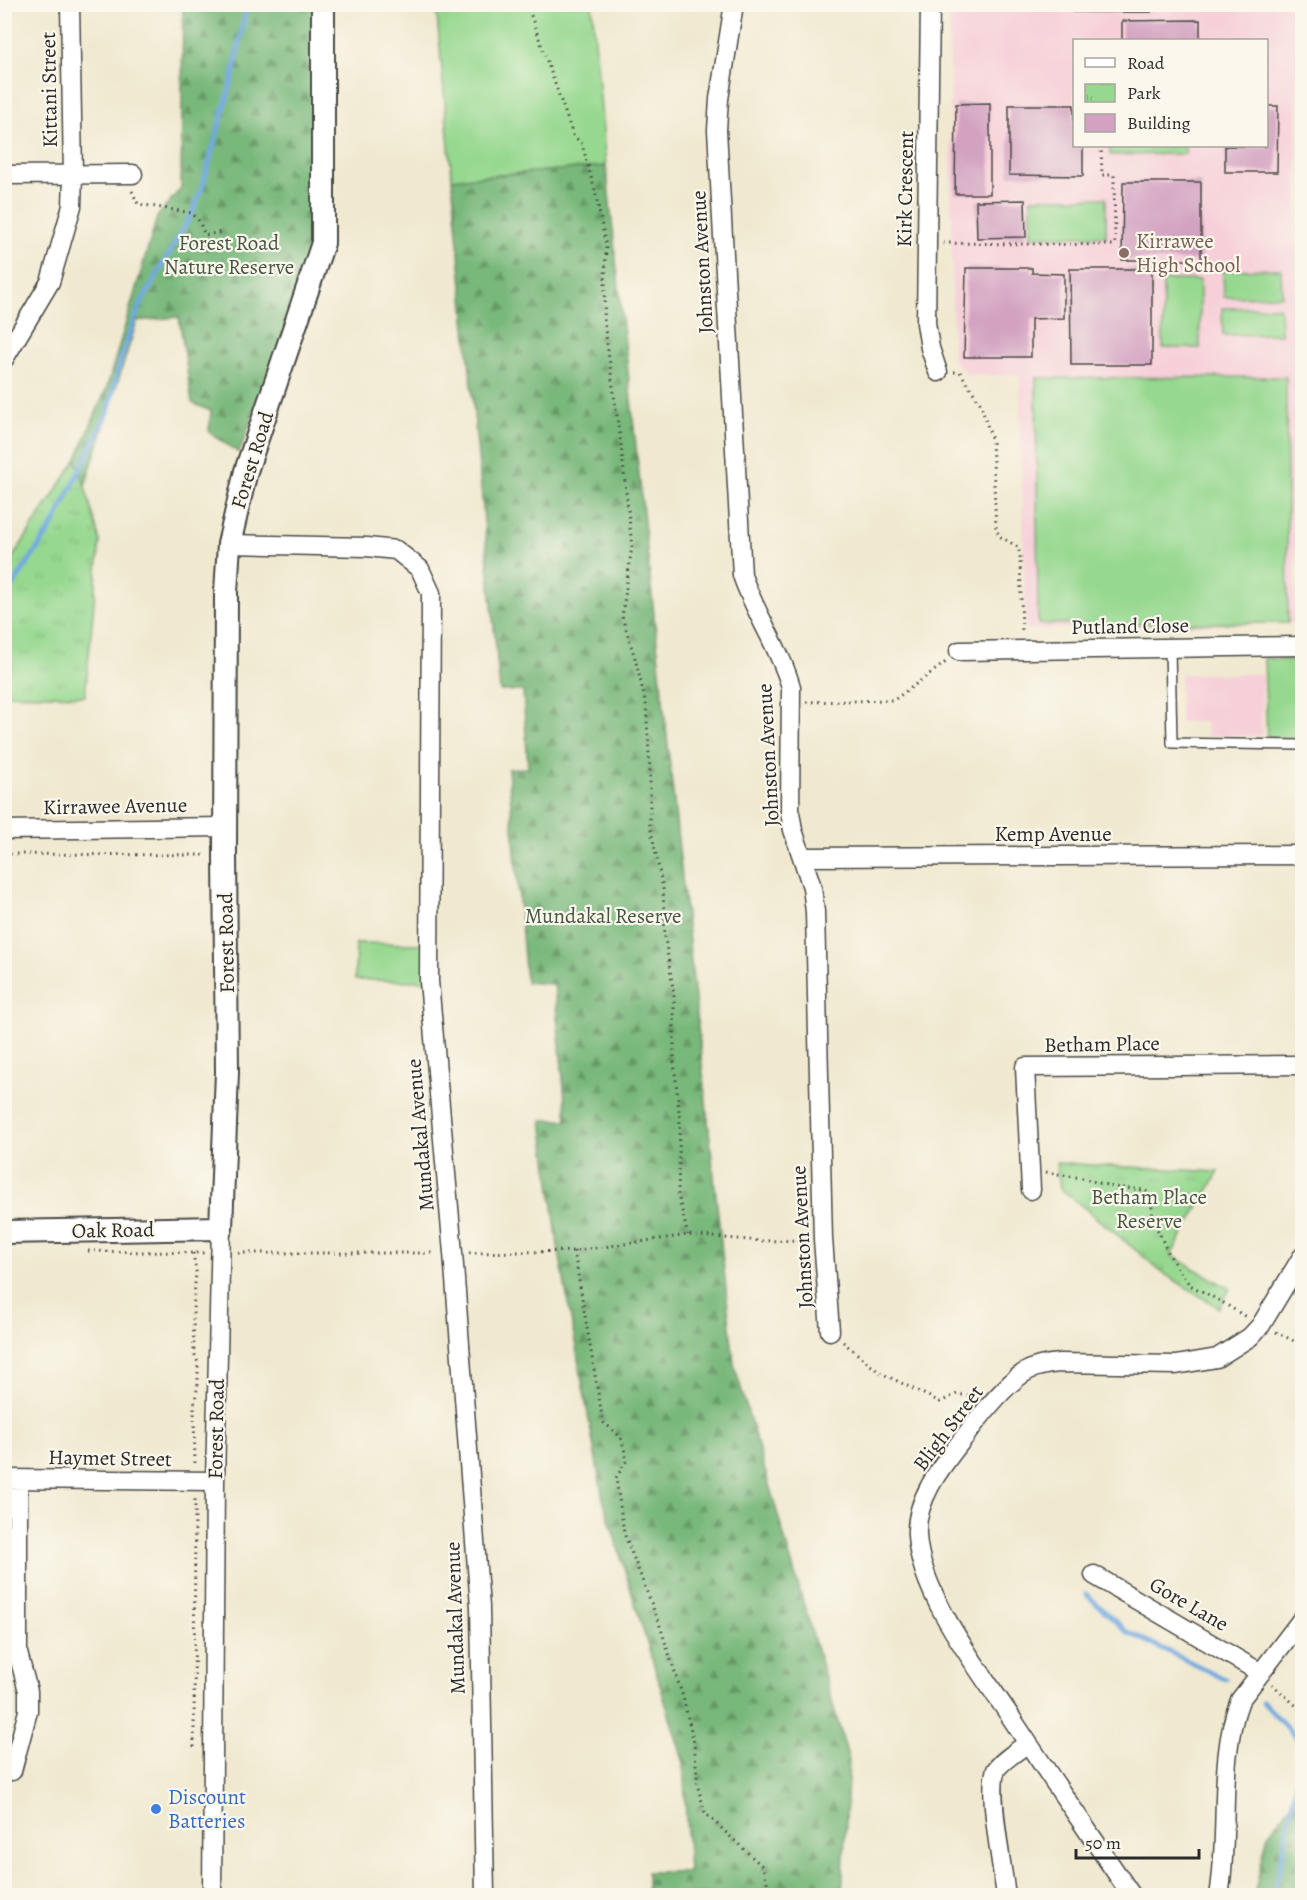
<svg xmlns="http://www.w3.org/2000/svg" width="1307" height="1900" viewBox="0 0 1307 1900" font-family="Alegreya,serif">
	<style>
		.built { fill: #f6cfd8; fill-rule: evenodd }
		.grass { fill: #96d88f; stroke: #60825d; stroke-width: 1.5 }
		.forest { fill: url(#forest-firs); stroke: #527252; stroke-width: 1.5 }
		.park { fill: url(#park-tufts); stroke: #60825d; stroke-width: 1.5 }
		.lines { fill: none; stroke-linecap: round; stroke-linejoin: round }
		.stream { stroke: #70a8df; stroke-width: 5 }
		.building { fill: #d3a2c1 }
		.service-casing { stroke: #494844; stroke-width: 12 }
		.minor-casing { stroke: #494844; stroke-width: 21 }
		.tertiary-casing { stroke: #494844; stroke-width: 26 }
		.path { stroke: #494844; stroke-width: 3; stroke-dasharray: 1.5 4.5; stroke-linecap: butt }
		.service { stroke: #fff; stroke-width: 9 }
		.minor { stroke: #fff; stroke-width: 18 }
		.tertiary { stroke: #fff; stroke-width: 22 }
		.education-dot { fill: #8d6e63; stroke: #fbf7ec; stroke-width: 2 }
		.shop-dot { fill: #3f7fe0; stroke: #fbf7ec; stroke-width: 2 }
		.labels { text-anchor: middle; stroke-width: 4.5; stroke-linejoin: round; paint-order: stroke }
		.street-label { font-size: 21px; fill: #2b2b2b; stroke: #fbf7ec }
		.education-label { font-size: 21px; fill: #785e54; stroke: #fbf7ec; text-anchor: start }
		.park-label { font-size: 21px; fill: #465644; stroke: #fbf7ec }
		.shop-label { font-size: 21px; fill: #366cbe; stroke: #fbf7ec; text-anchor: start }
	</style>
	<defs>
		<pattern id="forest-firs" width="22" height="20" patternUnits="userSpaceOnUse" patternTransform="scale(1.5)"><rect width="22" height="20" fill="#78b87a"/><path d="M5 1l3.5 6h-7zM16 11l3.5 6h-7z" fill="#639664"/></pattern>
		<pattern id="park-tufts" width="24" height="20" patternUnits="userSpaceOnUse" patternTransform="scale(1.5)"><rect width="24" height="20" fill="#96d88f"/><path d="M3 7l-1-3M5 7V3M7 7l1-3M15 17l-1-3M17 17v-4M19 17l1-3" fill="none" stroke="#81ba7c"/></pattern>
	</defs>
	<rect width="100%" height="100%" fill="#fbf7ec"/>
	<filter id="ink" filterUnits="userSpaceOnUse"><feTurbulence type="fractalNoise" baseFrequency=".0167" numOctaves="2"/><feDisplacementMap in="SourceGraphic" scale="12" xChannelSelector="R" yChannelSelector="G"/><feConvolveMatrix kernelMatrix="1 2 1 2 8 2 1 2 1" color-interpolation-filters="sRGB"/></filter>
	<filter id="wash" filterUnits="userSpaceOnUse"><feTurbulence type="fractalNoise" baseFrequency=".008" numOctaves="4" result="noise"/><feDisplacementMap in="SourceGraphic" scale="24" xChannelSelector="R" yChannelSelector="G"/><feGaussianBlur stdDeviation="1.35" result="paint"/><feColorMatrix in="noise" values="0 0 0 0 0 0 0 0 0 0 0 0 0 0 0 0 0 1.4 0 .05"/><feComposite in="paint" operator="in"/></filter>
	<g filter="url(#wash)">
		<rect width="100%" height="100%" fill="#f0e9d0"/>
		<!-- built -->
		<path class="built" d="M949,5H1298L1295,623L1026,630L1019,375H967L953,360ZM1074,40H1266V146H1074Z
			M1180,674H1262V736H1207L1206,722H1180Z"/>
		<!-- grass -->
		<path class="grass" d="M436,5H592L606,166L452,179Z
			M1110,146H1185V154L1110,155Z
			M1031,198H1106V236H1031Z
			M1281,269L1282,296L1224,297L1223,270Z
			M1163,280H1200V348H1163Z
			M1280,307L1281,334L1223,335L1222,308Z
			M1286,377L1288,623L1038,624L1036,378Z
			M1264,658L1299,661L1302,666V735L1300,739L1267,737Z
			M356,943L429,944V981L355,980Z"/>
		<!-- forest -->
		<path class="forest" d="M183,5H318V243L239,453L209,432L211,411L192,403L179,317L137,321L85,486L76,460L107,387L157,217L181,188Z
			M606,166L734,1364L849,1760L842,1895H647V1872H689L683,1760L603,1499L558,1246L542,1120H567L554,984L526,982L508,769L528,768L523,691H500L452,179Z
			M1302,1790V1895H1254L1268,1834Z"/>
		<!-- park -->
		<path class="park" d="M76,460L85,486L100,541L85,696L5,694V569Z
			M1056,1163L1219,1172L1171,1255L1230,1289L1219,1308L1166,1275L1060,1188Z"/>
		<g class="lines">
			<!-- stream -->
			<path class="stream" d="M4,599L55,522L108,412L121,359L139,307L192,213L201,191L233,76L247,4
				M1086,1594L1126,1631L1225,1679
				M1263,1702L1302,1744
				M1274,1896L1300,1764L1302,1760"/>
		</g>
		<g id="blocks">
			<!-- building -->
			<path class="building" d="M1073,4H1151V12H1073Z
				M1200,20V40H1122V21Z
				M990,103V194H955L956,104Z
				M1009,105H1074V146H1083V176L1009,175Z
				M1266,106H1278L1277,172H1225V146H1266Z
				M1123,182H1201V260H1122Z
				M1025,200L1026,237L977,238L976,201Z
				M966,268H1032V273L1064,274V318L1031,319V357H964Z
				M1070,269H1152V365H1071Z"/>
		</g>
	</g>
	<g filter="url(#ink)">
		<use href="#blocks" fill-opacity="0" stroke="#494844" stroke-width="1.5"/>
		<g class="lines">
			<defs>
				<path id="service" d="M1170,647L1172,743L1302,745"/>
				<path id="minor" d="M734,4L719,99L717,130L742,575C755,614 780,648 791,687L790,812L793,830L812,887L815,912L823,1239L830,1331
					M930,4L926,323L930,348L938,372
					M4,175L133,174
					M4,359L50,282L72,206L73,175L70,4
					M229,544L367,547L396,550L420,569L431,593L429,981L453,1253L480,1607L485,1896
					M959,651L1302,646
					M4,830L225,827
					M803,857L1302,855
					M1031,1190L1025,1067L1302,1065
					M4,1479L215,1481
					M1094,1575L1261,1673
					M12,1771L28,1711V1691L18,1653V1479
					M212,1896L215,1481L221,1228
					M1006,1896C1003,1870 987,1790 996,1770C1000,1762 1020,1749 1028,1743
					M1132,1896C1092,1837 1051,1778 1012,1719C979,1669 920,1595 917,1535C915,1495 947,1460 969,1431C982,1414 1010,1379 1029,1370C1039,1365 1050,1364 1060,1363L1176,1365L1217,1358L1250,1337L1261,1325L1302,1257
					M1219,1896C1230,1833 1217,1759 1240,1700L1302,1619"/>
				<path id="tertiary" d="M4,1232L221,1228L227,1072L225,855L226,592L229,544L246,471L323,243V4"/>
			</defs>
			<!-- service casing -->
			<use href="#service" class="service-casing"/>
			<!-- minor casing -->
			<use href="#minor" class="minor-casing"/>
			<!-- tertiary casing -->
			<use href="#tertiary" class="tertiary-casing"/>
			<!-- path -->
			<path class="path" d="M527,4L573,135L582,144L596,195L606,246L604,322L621,445L632,546L622,617L635,658L646,704L650,770V825L663,889L665,938L674,995V1061L680,1121L678,1195L688,1235
				M132,191L138,204L192,213L199,221L205,235L222,232
				M943,243L1115,245L1114,175H1102L1101,146
				M954,372H960L980,403L992,440L996,528L999,536L1018,547L1020,555L1022,634
				M1300,629L1302,453
				M806,702L894,700L946,662
				M4,854L208,855
				M1046,1172L1082,1178L1113,1187L1145,1190L1151,1196L1153,1220L1165,1246L1176,1267L1190,1285L1222,1302L1246,1317
				M88,1251L204,1253
				M574,1251L603,1422L621,1437L627,1460L616,1478L624,1533L659,1623L683,1697L694,1743L698,1787L705,1813L763,1867L771,1896
				M193,1253L196,1271L193,1311L194,1352L198,1363V1384L194,1406L195,1465
				M238,1253H435
				M469,1253L574,1251L688,1235L762,1241L806,1240
				M1276,1332L1302,1345
				M843,1342L879,1372L940,1402L957,1394L975,1397
				M1272,1684L1301,1710L1302,1717
				M194,1747L195,1496"/>
			<!-- service -->
			<use href="#service" class="service"/>
			<!-- minor -->
			<use href="#minor" class="minor"/>
			<!-- tertiary -->
			<use href="#tertiary" class="tertiary"/>
		</g>
	</g>
	<!-- markers -->
	<circle class="education-dot" cx="1124" cy="253" r="6"/>
	<circle class="shop-dot" cx="156" cy="1809" r="6"/>
	<g class="labels">
		<!-- street labels -->
		<g class="street-label">
			<text transform="translate(49 90) rotate(-91)" y="7">Kittani Street</text>
			<text transform="translate(905 189) rotate(-89)" y="7">Kirk Crescent</text>
			<text transform="translate(702 262) rotate(-93)" y="7">Johnston Avenue</text>
			<text transform="translate(252 460) rotate(-73)" y="7">Forest Road</text>
			<text transform="translate(1130 626) rotate(-1)" y="7">Putland Close</text>
			<text transform="translate(768 755) rotate(-93)" y="7">Johnston Avenue</text>
			<text transform="translate(115 806) rotate(-1)" y="7">Kirrawee Avenue</text>
			<text x="1053" y="841">Kemp Avenue</text>
			<text transform="translate(226 943) rotate(-91)" y="7">Forest Road</text>
			<text transform="translate(1102 1044) rotate(-1)" y="7">Betham Place</text>
			<text transform="translate(420 1135) rotate(-95)" y="7">Mundakal Avenue</text>
			<text transform="translate(113 1230) rotate(-1)" y="7">Oak Road</text>
			<text transform="translate(802 1237) rotate(-93)" y="7">Johnston Avenue</text>
			<text transform="translate(948 1428) rotate(-53)" y="7">Bligh Street</text>
			<text transform="translate(216 1429) rotate(-89)" y="7">Forest Road</text>
			<text transform="translate(110 1458) rotate(1)" y="7">Haymet Street</text>
			<text transform="translate(1189 1604) rotate(30)" y="7">Gore Lane</text>
			<text transform="translate(455 1618) rotate(-92)" y="7">Mundakal Avenue</text>
		</g>
		<!-- education labels -->
		<g class="education-label">
			<text x="1136" y="248">Kirrawee<tspan x="1136" dy="24">High School</tspan></text>
		</g>
		<!-- park labels -->
		<g class="park-label">
			<text x="229" y="250">Forest Road<tspan x="229" dy="24">Nature Reserve</tspan></text>
			<text x="603" y="923">Mundakal Reserve</text>
			<text x="1149" y="1204">Betham Place<tspan x="1149" dy="24">Reserve</tspan></text>
		</g>
		<!-- shop labels -->
		<g class="shop-label">
			<text x="168" y="1804">Discount<tspan x="168" dy="24">Batteries</tspan></text>
		</g>
	</g>
	<!-- margin -->
	<rect width="1307" height="1900" fill="none" stroke="#fbf7ec" stroke-width="24"/>
	<!-- legend -->
	<rect x="1073" y="39" width="195" height="108" fill="#fbf7ec" stroke="#a8a59f" stroke-width="1.5"/>
	<rect x="1085" y="58" width="30" height="9" fill="#ffffff" stroke="#a8a59f" stroke-width="1.5"/>
	<text x="1127" y="69" font-size="18" fill="#2b2b2b">Road</text>
	<rect x="1085" y="84" width="30" height="18" fill="url(#park-tufts)" stroke="#a8a59f" stroke-width="1.5"/>
	<text x="1127" y="99" font-size="18" fill="#2b2b2b">Park</text>
	<rect x="1085" y="114" width="30" height="18" fill="#d3a2c1" stroke="#a8a59f" stroke-width="1.5"/>
	<text x="1127" y="129" font-size="18" fill="#2b2b2b">Building</text>
	<!-- scale -->
	<path d="M1076 1849v9h123v-9" fill="none" stroke="#2b2b2b" stroke-width="3"/>
	<text x="1085" y="1849" font-size="18" fill="#2b2b2b" stroke="#fbf7ec" stroke-width="4.5" paint-order="stroke">50 m</text>
</svg>
